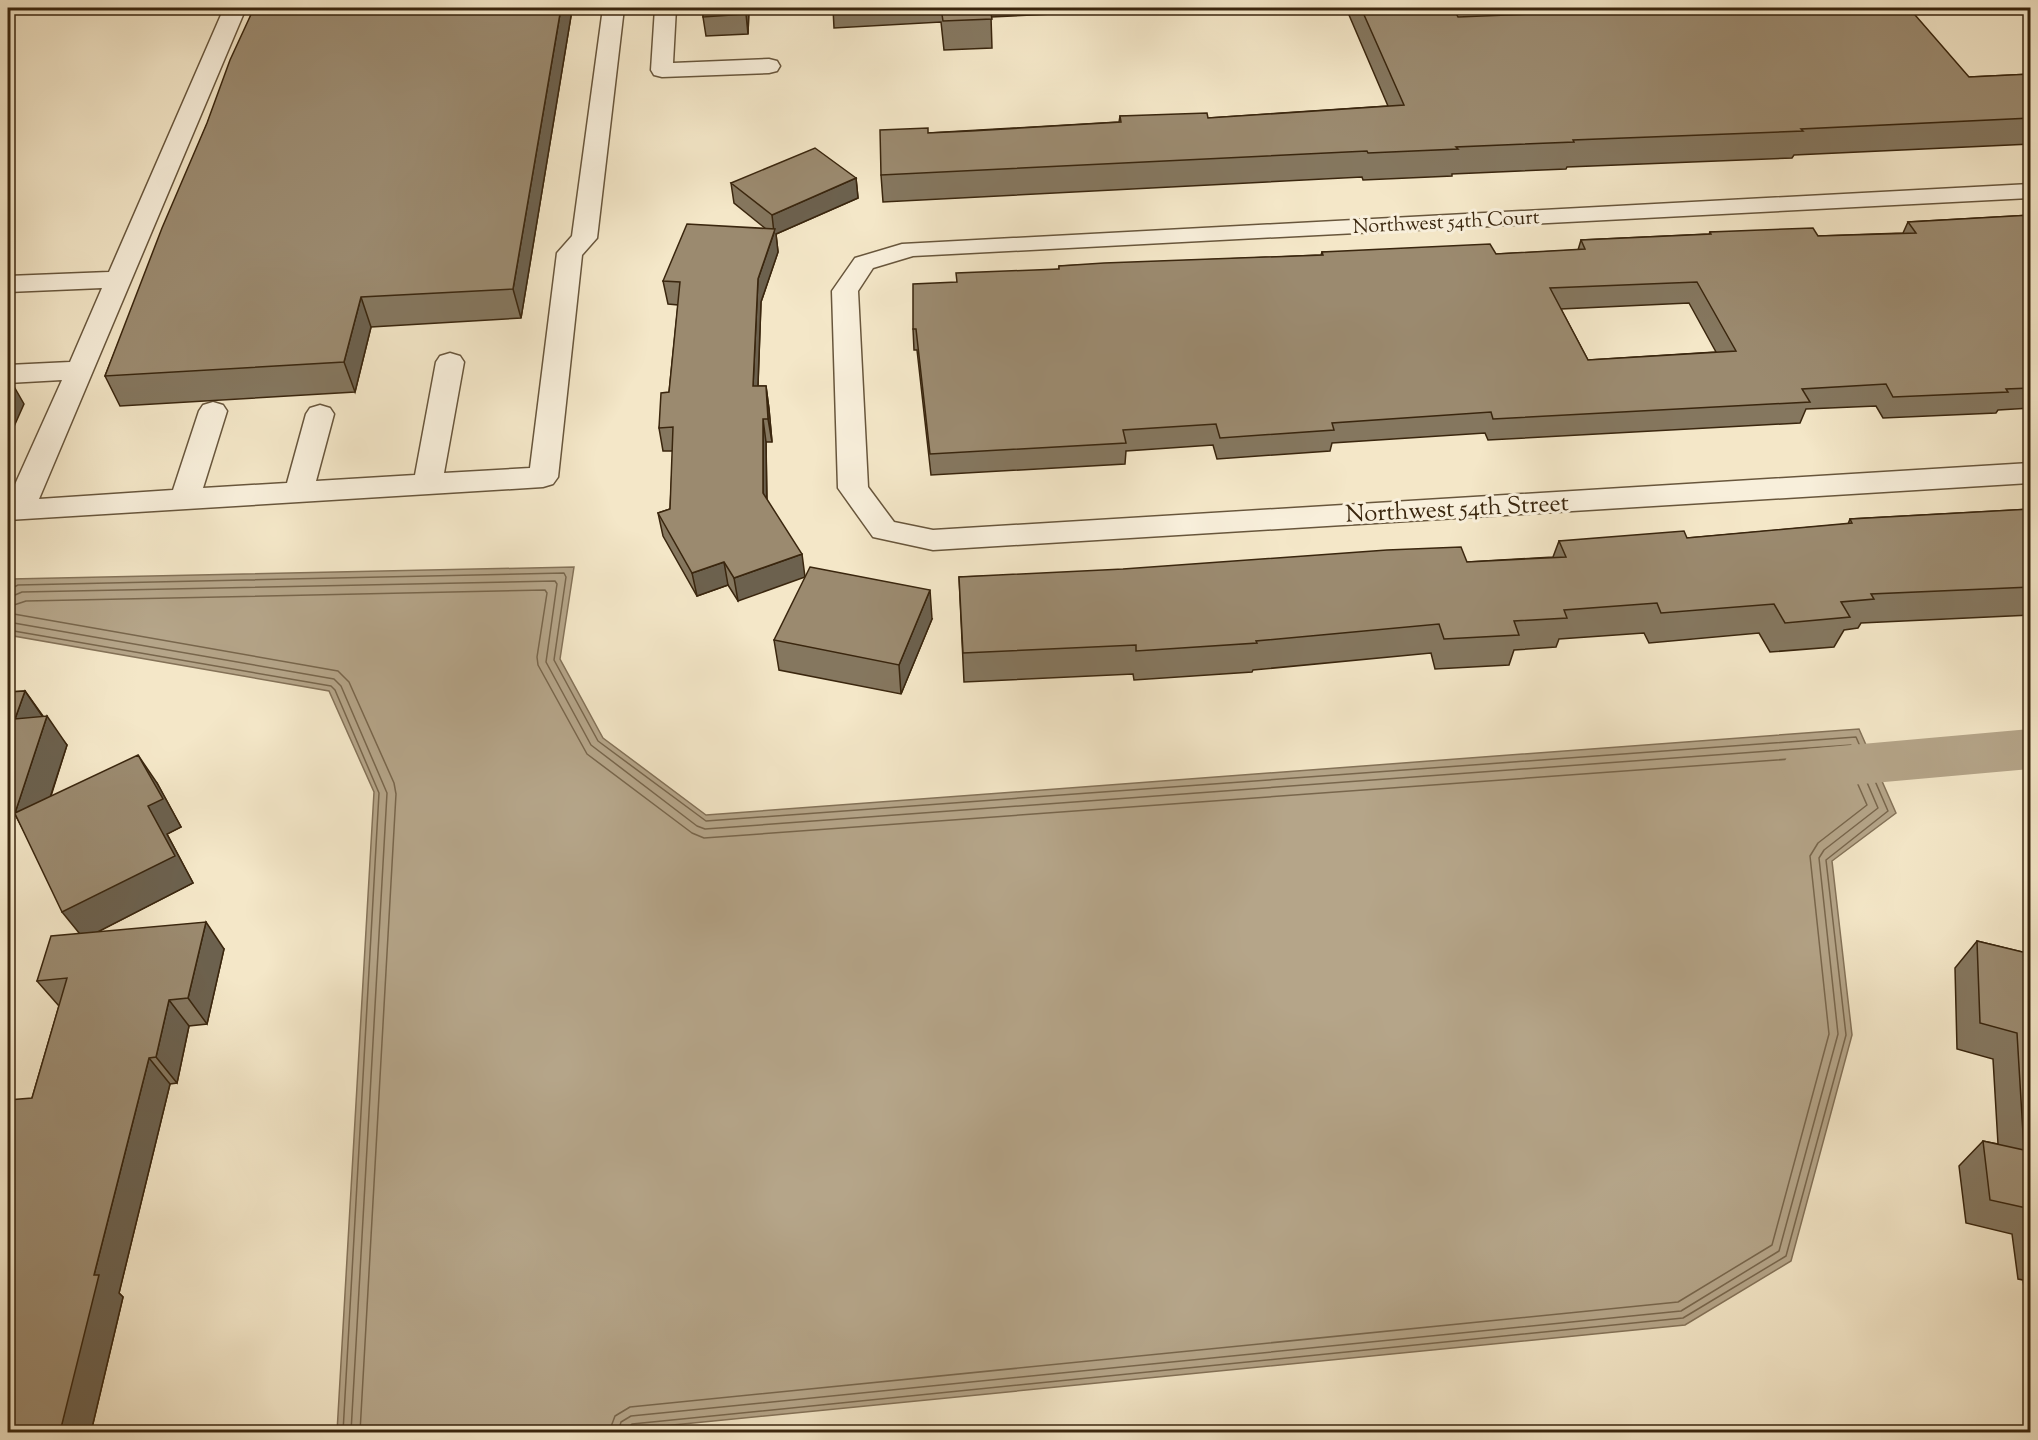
<svg xmlns="http://www.w3.org/2000/svg" width="2038" height="1440" viewBox="0 0 2038 1440" font-family="'Sorts Mill Goudy',serif">
	<style>
		.water { fill: #b5a589; stroke: #847258; stroke-width: 1.5 }
		.lines { fill: none; stroke-linecap: round; stroke-linejoin: round }
		.shore { stroke: #78664c; stroke-width: 1.5 }
		.canal { fill: #b5a589; fill-rule: evenodd }
		.minor-casing { stroke: #68563c; stroke-width: 3 }
		.minor { fill: #f8efdb; fill-rule: evenodd }
		.wall { fill: #85775f; stroke: #3a260e; stroke-width: 1.5; fill-rule: evenodd }
		.shaded-wall { fill: #6c614e; stroke: #3a260e; stroke-width: 1.5 }
		.building { fill: #9b8a6f; stroke: #3a260e; stroke-width: 1.5; fill-rule: evenodd }
		.labels { text-anchor: middle; stroke-width: 6; stroke-linejoin: round; paint-order: stroke }
		.far-street-label { font-size: 20px; fill: #3a260e; stroke: #f8efdb }
		.street-label { font-size: 24px; fill: #3a260e; stroke: #f8efdb }
	</style>
	<rect width="100%" height="100%" fill="#f4e7c8"/>
	<filter id="stains"><feTurbulence type="fractalNoise" baseFrequency=".00333" numOctaves="4"/><feColorMatrix values="0 0 0 0 .2 0 0 0 0 .09 0 0 0 0 .02 0 0 0 .5 -.17"/></filter>
	<radialGradient id="worn" r=".72"><stop offset=".6" stop-color="#630" stop-opacity="0"/><stop offset="1" stop-color="#630" stop-opacity=".3"/></radialGradient>
	<!-- water -->
	<path class="water" d="M574,567L560,659L603,738L706,815L1859,729L1896,813L1832,861L1852,1035L1791,1261L1685,1325L602,1432H337L374,792L329,691L8,635V600L11,579Z"/>
	<g class="lines">
		<!-- shore -->
		<path class="shore" d="M8,590L18,585L564,573L566,577L554,660L598,741L706,821L1856,737L1888,811L1826,860L1846,1035L1786,1256L1683,1318L632,1424L625,1432
			M8,598L22,592L555,581L557,584L546,662L591,745L697,826L705,829L1851,745L1878,808L1824,850L1819,858L1838,1034L1779,1251L1681,1311L631,1416L621,1422L618,1432
			M8,607L26,601L545,590L547,593L537,657L538,665L587,754L692,833L704,838L1845,755L1867,805L1818,843L1810,856L1829,1034L1772,1245L1678,1302L630,1407L615,1416L609,1432
			M8,613L338,671L349,682L394,783L396,794L360,1432
			M8,622L334,679L341,686L387,793L351,1432
			M8,630L331,686L335,690L379,793L343,1432"/>
		<!-- canal -->
		<path class="canal" d="M2030,729V769L1806,789L1788,783L1781,769L1788,755L1806,749Z"/>
		<defs>
			<path id="minor" d="M224,8H246L39,499L173,490L199,411L203,405L213,402L223,405L227,411L203,488L287,483L306,414L310,408L320,405L330,408L334,414L316,481L415,475L436,362L440,356L450,353L460,356L464,362L444,473L530,468L557,253L572,236L603,8H624L597,238L582,255L558,477L553,484L543,487L8,520V500L62,380L8,383V365L70,362L102,288L8,292V276L109,272Z
				M655,8H676L673,63L769,59L777,61L780,66L777,71L769,73L662,77L654,75L651,70Z
				M2030,184V198L913,256L873,268L858,291L868,487L894,522L933,530L2030,463V483L933,550L873,537L838,488L832,291L855,258L902,244Z"/>
		</defs>
		<!-- minor casing -->
		<use href="#minor" class="minor-casing"/>
		<!-- minor -->
		<use href="#minor" class="minor"/>
	</g>
	<!-- wall -->
	<path class="wall" d="M254,8H569L571,16L521,318L371,327L355,392L120,406L105,376Z
		M703,8H749L748,34L706,36L703,17Z
		M833,8H1052V14L991,17L992,48L944,50L941,22L834,28Z
		M1346,8H1453L1458,17L1969,77L2031,74V144L1794,155L1792,158L1567,167L1566,169L1452,174V176L1363,180L1362,177L883,202L881,175L928,133L1119,122L1120,116L1208,118L1388,106Z
		M856,178L858,198L776,234L778,252L761,302L758,386H766L769,409L772,442H766L767,499L738,601L728,585L697,596L663,536L658,513L670,509L673,451H663L659,428L669,392L678,305L668,304L663,281L766,229L734,203L731,183Z
		M2031,215V408L1998,410L1996,413L1883,418L1876,406L1806,409L1800,423L1488,440L1485,433L1332,443L1330,451L1217,459L1213,445L1126,451L1125,464L931,475L917,350H914L913,329L957,282L1059,269V266L1321,255L1322,252L1496,254L1578,250L1581,240L1709,234L1710,232L1818,236L1903,233L1908,222ZM1689,303L1716,352L1588,360L1561,309Z
		M2031,509V615L1861,623L1858,628L1844,630L1834,647L1770,652L1759,633L1649,643L1644,633L1559,639L1556,647L1514,650L1509,665L1435,669L1431,653L1253,670L1252,672L1134,680L1133,674L964,682L959,577L1467,562L1553,557L1559,541L1687,538L1848,524L1850,519Z
		M932,619L901,694L779,670L774,640Z
		M25,691L43,716L67,745L51,796L157,783L181,827L167,834L193,883L99,931L224,949L207,1024L189,1026L177,1083L170,1084L119,1293L123,1297L91,1432L32,1098L59,1006L37,981L79,933L12,809H8V692Z
		M1977,941L2031,954V1335L2023,1280L2018,1279L2012,1234L1966,1223L1959,1166L1983,1141L1998,1144L1993,1059L1957,1049L1955,968Z"/>
	<!-- shaded-wall -->
	<path class="shaded-wall" d="M561,8H569L571,16L521,318L513,289Z
		M746,8H749L748,34L746,14Z
		M856,178L858,198L776,234L778,252L761,302L757,410L753,386L758,279L774,233L772,215Z
		M361,297L371,327L355,392L344,362Z
		M8,376L24,404L8,440Z
		M766,386L769,409L772,442L768,419Z
		M763,419L766,442L767,517L763,493Z
		M802,554L805,577L738,601L734,578Z
		M724,562L728,585L697,596L692,573Z
		M930,590L932,619L901,694L899,665Z
		M25,691L45,720L15,719Z
		M47,716L67,745L36,841L15,813Z
		M138,755L157,783L181,827L167,834L193,883L84,939L62,912L148,806Z
		M206,922L224,949L207,1024L188,998Z
		M169,1000L189,1026L177,1083L156,1057Z
		M149,1058L170,1084L119,1293L123,1297L91,1432H60L94,1275Z"/>
	<!-- building -->
	<path class="building" d="M254,8H561L513,289L361,297L344,362L105,376L162,228L207,123L230,60Z
		M703,8H746V14L703,17Z
		M941,8H990L992,19L943,21Z
		M1361,8H1453L1458,17L1672,8H1909L1969,77L2031,74V118L1801,129L1803,131L1573,140L1574,142L1456,147L1458,149L1368,153L1367,151L881,175L880,130L928,128V133L971,131L1121,122L1120,116L1207,113L1208,118L1404,105Z
		M815,148L856,178L772,215L731,183Z
		M2031,215V388L2006,389L2008,392L1893,397L1886,384L1802,389L1810,402L1493,419L1491,412L1332,423L1334,430L1220,438L1216,424L1123,430L1126,443L930,454L916,329H913V284L957,282L956,273L1059,269V266L1104,263L1323,255L1322,252L1490,244L1496,254L1585,249L1581,240L1711,234L1710,232L1813,228L1818,236L1916,233L1908,222ZM1697,282L1736,351L1588,360L1550,288Z
		M687,224L775,229L758,279L753,386H766L768,419H763V493L802,554L734,578L724,562L692,573L658,513L670,509L673,427L659,428L661,393L669,392L680,282L663,281Z
		M2031,509V587L1871,594L1874,599L1841,602L1850,617L1785,623L1774,604L1661,613L1657,603L1564,610L1567,618L1514,621L1519,635L1444,639L1439,624L1256,641L1257,643L1136,651V645L963,653L959,577L1123,569L1387,550L1461,547L1467,562L1566,557L1559,541L1684,531L1687,538L1852,523L1850,519Z
		M810,567L930,590L899,665L774,640Z
		M25,691L15,719L47,716L15,813L138,755L163,799L148,806L175,856L62,912L8,799V692Z
		M206,922L188,998L169,1000L156,1057L149,1058L94,1275H99L60,1432H8V1100L32,1098L67,978L37,981L51,936Z
		M1977,941L2031,954V1209L1990,1200L1983,1141L2024,1150L2017,1033L1980,1023Z"/>
	<g class="labels">
		<!-- far-street labels -->
		<g class="far-street-label">
			<text transform="translate(1446 221) rotate(-3)" y="7">Northwest 54th Court</text>
		</g>
		<!-- street labels -->
		<g class="street-label">
			<text transform="translate(1457 508) rotate(-3)" y="8">Northwest 54th Street</text>
		</g>
	</g>
	<!-- margin -->
	<rect width="2038" height="1440" fill="none" stroke="#f4e7c8" stroke-width="30"/>
	<rect x="9" y="9" width="2020" height="1422" fill="none" stroke="#3a260e" stroke-width="3"/>
	<rect x="15" y="15" width="2008" height="1410" fill="none" stroke="#3a260e" stroke-width="1.5"/>
	<rect width="100%" height="100%" filter="url(#stains)"/>
	<rect width="100%" height="100%" fill="url(#worn)"/>
</svg>
